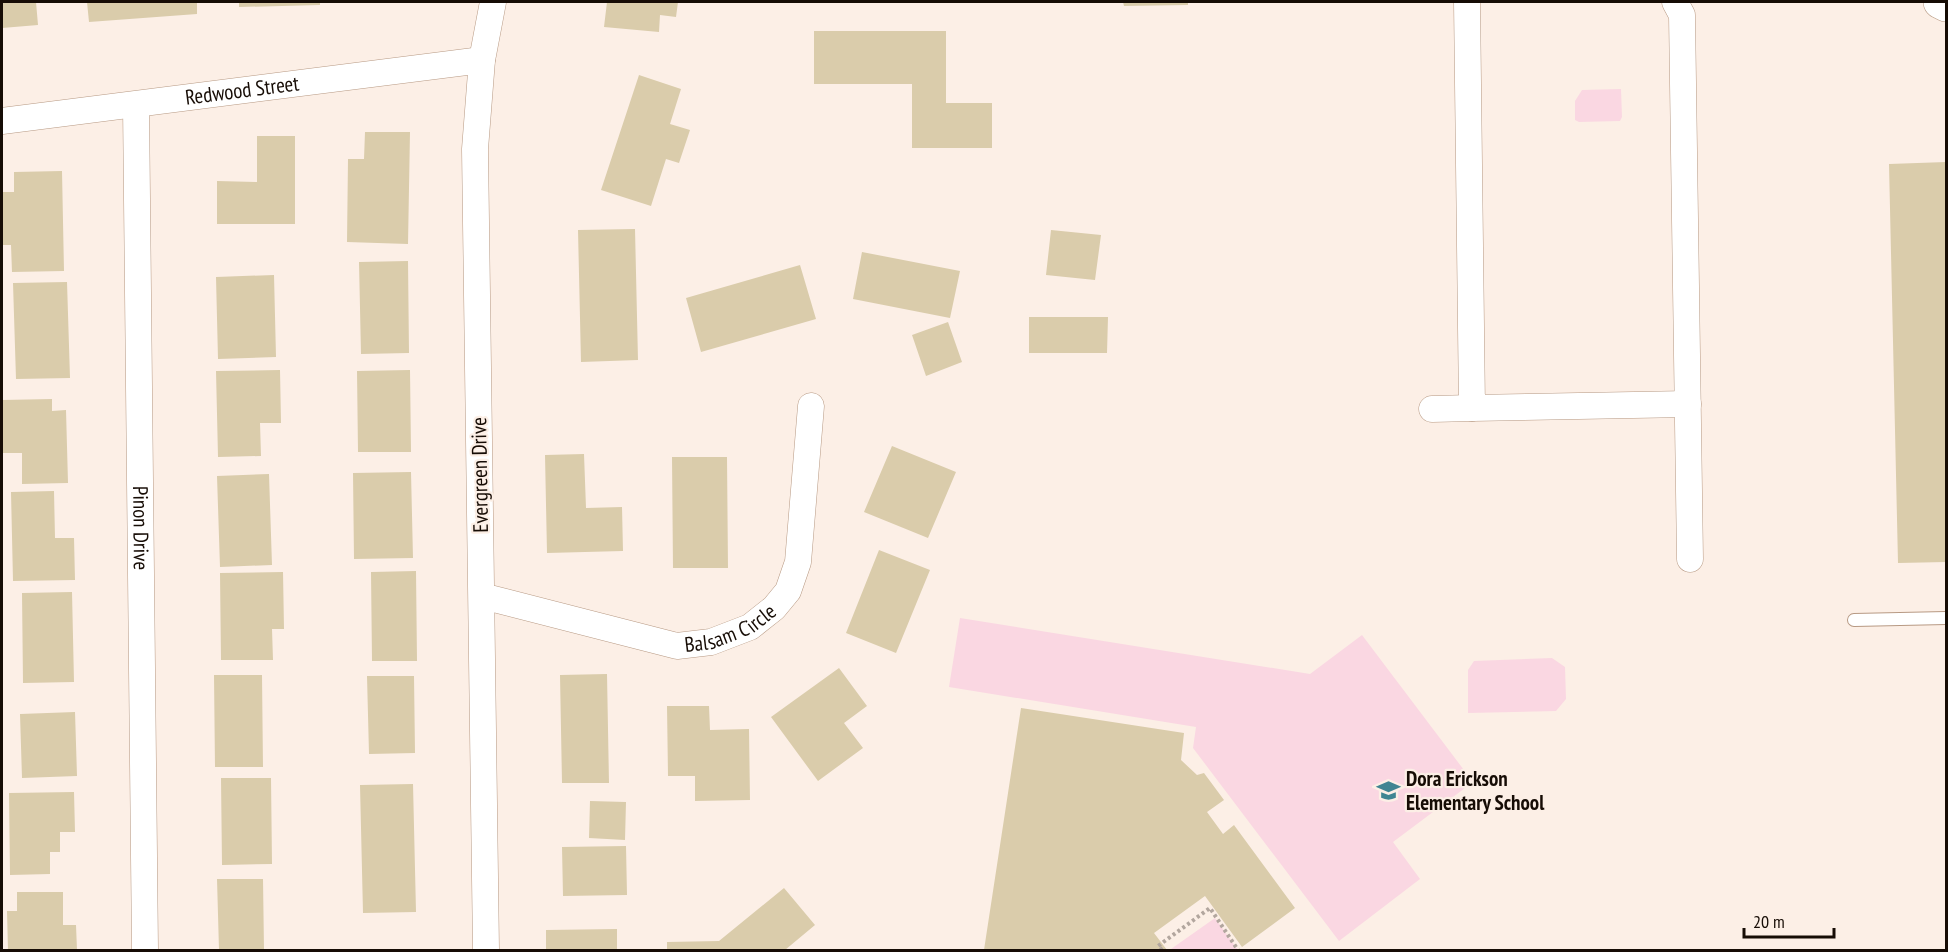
<svg xmlns="http://www.w3.org/2000/svg" width="1948" height="952" viewBox="0 0 1948 952" font-family="'PT Sans Narrow',sans-serif">
	<style>
		.green { fill: #fad7e2 }
		.building { fill: #daccab }
		.lines { fill: none; stroke-linecap: round; stroke-linejoin: round }
		.lane-casing { stroke: #b79983; stroke-width: 14 }
		.street-casing { stroke: #b79983; stroke-width: 27 }
		.secondary-casing { stroke: #b79983; stroke-width: 34 }
		.path { stroke: #b2a69e; stroke-width: 4; stroke-dasharray: 3 3; stroke-linecap: butt }
		.lane { stroke: #fff; stroke-width: 12 }
		.street { stroke: #fff; stroke-width: 26 }
		.secondary { stroke: #fff; stroke-width: 33 }
		.labels { text-anchor: middle; stroke-width: 4.5; stroke-linejoin: round; paint-order: stroke }
		.street-label { font-size: 21px; fill: #160c05; stroke: #fcefe6 }
		.poi-label { font-size: 21px; font-weight: bold; fill: #160c05; stroke: #fcefe6; text-anchor: start }
	</style>
	<rect width="100%" height="100%" fill="#fcefe6"/>
	<!-- green -->
	<path class="green" d="M1621,89L1622,117L1620,121L1579,122L1575,120V101L1582,90Z
		M960,618L1310,674L1362,635L1473,782L1393,842L1420,879L1339,941L1193,748L1196,727L949,687Z
		M1552,658L1565,667L1566,699L1556,711L1468,713V670L1474,661Z
		M1215,918L1238,950H1172L1171,949Z"/>
	<!-- building -->
	<path class="building" d="M2,2H36L38,25L2,28Z
		M87,2H197V14L89,22Z
		M239,2H320V5L239,7Z
		M607,2H678L676,17L660,15L659,32L604,27Z
		M1123,2H1188V5L1124,6Z
		M814,31H946V103H992V148H912V84H814Z
		M639,75L681,89L670,124L690,130L679,163L666,159L651,206L601,190Z
		M365,132H410L408,244L347,242L348,159H364Z
		M257,136H295V224H217V181L257,182Z
		M1946,162V562L1898,563L1889,164Z
		M62,171L64,271L12,272L11,245H2V192H14V172Z
		M635,229L638,360L581,362L578,230Z
		M1051,230L1101,235L1095,280L1046,275Z
		M862,252L960,271L950,318L853,299Z
		M408,261L409,353L361,354L359,262Z
		M800,265L816,319L701,352L686,298Z
		M274,275L276,357L218,359L216,277Z
		M67,282L70,378L16,379L13,283Z
		M1029,317H1108L1107,353H1029Z
		M948,322L962,362L926,376L912,335Z
		M280,370L281,423H260L261,456L218,457L216,371Z
		M410,370L411,452H358L357,371Z
		M52,399V411L66,410L68,483L22,484V453H2V400Z
		M892,446L956,472L928,538L864,512Z
		M584,454L586,508L622,507L623,551L547,553L545,455Z
		M672,457H727L728,568H673Z
		M411,472L413,558L354,559L353,473Z
		M269,474L272,565L220,567L217,476Z
		M54,491L55,538H74L75,580L13,581L11,492Z
		M879,550L930,570L896,653L846,633Z
		M416,571L417,661H372L371,572Z
		M283,572L284,629H272L273,660H221L220,573Z
		M72,592L74,682L23,683L22,593Z
		M839,668L867,706L844,723L863,748L818,781L771,717Z
		M607,674L609,783H562L560,675Z
		M214,675H262L263,767H215Z
		M367,676H414L415,753L369,754Z
		M667,706H709L710,730L749,729L750,800L695,801V776H668Z
		M1021,708L1184,733L1181,760L1197,775L1204,773L1224,800L1207,812L1223,834L1234,825L1295,908L1242,947L1205,896L1154,933L1167,950H984Z
		M75,712L77,776L22,778L20,714Z
		M221,778H271L272,864L222,865Z
		M413,784L416,912L363,913L360,785Z
		M74,792L75,832H60V852H50V874L10,875L9,793Z
		M590,801L626,802L625,840L589,838Z
		M626,846L627,895L563,896L562,847Z
		M217,879H263L264,950H219Z
		M784,888L815,925L785,950H667V942L719,941Z
		M17,892H63V925H76L77,950H8L7,911H17Z
		M617,929V950H546V930Z"/>
	<g class="lines">
		<defs>
			<path id="lane" d="M1854,620L1946,618"/>
			<g id="street">
				<path d="M1467,2L1472,408L1688,404"/>
				<path d="M1675,2L1682,15L1690,559"/>
				<path id="s1" d="M136,105L145,950"/>
				<path id="s2" d="M2,121L482,60"/>
				<path d="M1432,409L1472,408"/>
				<path id="s3" d="M482,596L677,646L711,642L750,627L774,608L788,591L798,562L811,406"/>
				<path d="M486,950L475,149L482,60L493,2"/>
			</g>
			<path id="secondary" d="M1940,2L1946,5"/>
		</defs>
		<!-- lane casing -->
		<use href="#lane" class="lane-casing"/>
		<!-- street casing -->
		<use href="#street" class="street-casing"/>
		<!-- secondary casing -->
		<use href="#secondary" class="secondary-casing"/>
		<!-- path -->
		<path class="path" d="M1162,950L1158,946L1210,908L1238,950"/>
		<!-- lane -->
		<use href="#lane" class="lane"/>
		<!-- street -->
		<use href="#street" class="street"/>
		<!-- secondary -->
		<use href="#secondary" class="secondary"/>
	</g>
	<!-- icons -->
	<defs>
		<symbol id="school-bare" viewBox="-9 -9 18 18"><path d="M0-5L7-2L0 1L-7-2ZM-4 1L0 2.5L4 1V4Q0 6-4 4Z" fill="#408592" stroke="#fcefe6" stroke-width="2.5" paint-order="stroke"/></symbol>
	</defs>
	<g fill-rule="evenodd">
		<use href="#school-bare" x="1372" y="774" width="33" height="33"/>
	</g>
	<g class="labels">
		<!-- street labels -->
		<g class="street-label">
			<text dy="7" stroke="none"><textPath href="#s2" startOffset="242">Redwood Street</textPath></text>
			<text transform="translate(480 475) rotate(-91)" y="7">Evergreen Drive</text>
			<text dy="7" stroke="none"><textPath href="#s1" startOffset="423">Pinon Drive</textPath></text>
			<text dy="7" stroke="none"><textPath href="#s3" startOffset="258">Balsam Circle</textPath></text>
		</g>
		<!-- poi labels -->
		<g class="poi-label">
			<text x="1406" y="786">Dora Erickson<tspan x="1406" dy="24">Elementary School</tspan></text>
		</g>
	</g>
	<!-- border -->
	<rect width="1948" height="952" fill="none" stroke="#160c05" stroke-width="6"/>
	<!-- scale -->
	<path d="M1744 928v9h90v-9" fill="none" stroke="#160c05" stroke-width="3"/>
	<text x="1753" y="928" font-size="18" fill="#160c05" stroke="#fcefe6" stroke-width="4.5" paint-order="stroke">20 m</text>
</svg>
